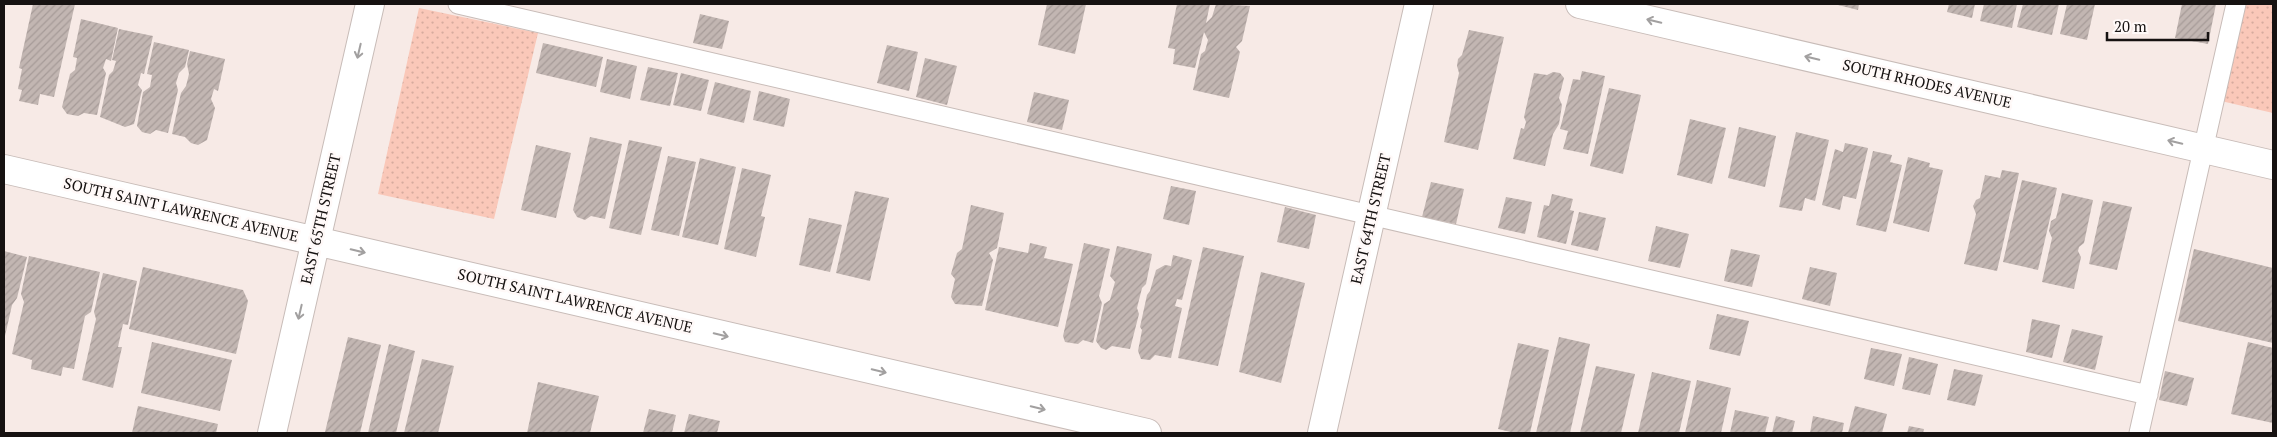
<svg xmlns="http://www.w3.org/2000/svg" width="2277" height="437" viewBox="0 0 2277 437" font-family="'PT Serif',serif">
	<style>
		.grass { fill: url(#grass-dots) }
		.building { fill: url(#building-hatch) }
		.lines { fill: none; stroke-linecap: round; stroke-linejoin: round }
		.service-casing { stroke: #c8bcb8; stroke-width: 21 }
		.minor-casing { stroke: #c8bcb8; stroke-width: 30 }
		.service { stroke: #fff; stroke-width: 19 }
		.minor { stroke: #fff; stroke-width: 28 }
		.oneway { stroke: #a2a0a0 }
		.labels { text-anchor: middle; stroke-width: 5; stroke-linejoin: round; paint-order: stroke }
		.street-label { font-size: 15px; fill: #161211; stroke: #fff9f8 }
	</style>
	<defs>
		<pattern id="grass-dots" width="8" height="8" patternUnits="userSpaceOnUse" patternTransform="scale(1.25)"><rect width="8" height="8" fill="#fac8b9"/><path d="M2 2h.1M6 6h.1" fill="none" stroke="#d6ab9e" stroke-width="1.8" stroke-linecap="round"/></pattern>
		<pattern id="building-hatch" width="6" height="6" patternUnits="userSpaceOnUse" patternTransform="scale(1.25)"><rect width="6" height="6" fill="#c2b6b2"/><path d="M-1 1l2-2M0 6l6-6M5 7l2-2" fill="none" stroke="#a69b98"/></pattern>
	</defs>
	<rect width="100%" height="100%" fill="#f7eae6"/>
	<!-- grass -->
	<path class="grass" d="M2244,4H2273V113L2221,101Z
		M419,8L538,33L494,219L378,194Z"/>
	<!-- building -->
	<path class="building" d="M33,4H75L54,97L40,94L38,105L19,101L22,90L18,89L22,69L19,68Z
		M1047,4H1086L1075,54L1038,45Z
		M1177,4H1210L1206,23L1212,17L1216,4L1250,6L1242,41L1236,47L1240,52L1229,98L1193,90L1201,54L1205,51L1208,40L1204,32L1195,68L1173,64L1175,49L1168,48Z
		M1834,4H1859L1858,10Z
		M1949,4H1975L1972,18L1947,12Z
		M1984,4H2017L2012,28L1980,21Z
		M2023,4H2059L2052,35L2017,27Z
		M2067,4H2095L2087,40L2060,34Z
		M2182,4H2216L2208,44L2175,38Z
		M700,14L729,21L722,49L693,43Z
		M81,19L118,28L111,61L106,59L103,68L106,73L97,115L84,113L78,116L67,114L62,107L70,74L75,70L77,58L73,57Z
		M119,29L153,36L144,74L141,73L138,85L142,90L134,124L125,127L100,117L109,75L113,71L116,61L112,60Z
		M1469,30L1504,37L1478,150L1444,142L1459,73L1457,66L1458,59L1462,55Z
		M154,42L189,50L185,67L179,73L176,83L178,90L168,133L156,130L150,134L142,132L137,126L143,92L150,87L152,75L147,74Z
		M543,43L603,57L596,87L536,73Z
		M887,45L918,52L909,91L877,83Z
		M190,51L225,59L218,91L214,89L211,99L215,108L207,140L198,145L191,143L185,137L172,134L181,93L186,86L189,74L187,64Z
		M925,58L957,66L947,105L916,97Z
		M607,59L637,66L630,99L600,92Z
		M648,67L678,73L670,106L640,100Z
		M1582,71L1605,76L1588,154L1563,149L1568,131L1560,129L1573,79L1580,80Z
		M1553,72L1560,73L1564,78L1559,98L1562,105L1559,124L1553,134L1545,166L1513,159L1521,128L1524,129L1526,122L1524,117L1534,73L1547,75Z
		M681,73L709,80L701,111L673,105Z
		M715,82L751,91L744,123L707,114Z
		M1609,88L1641,95L1623,174L1590,166Z
		M759,91L790,99L784,127L753,120Z
		M1034,92L1069,100L1062,130L1027,122Z
		M1690,119L1726,128L1712,184L1677,175Z
		M1739,127L1776,136L1765,187L1728,178Z
		M1796,132L1829,140L1815,201L1805,198L1802,211L1779,207Z
		M590,137L622,144L605,219L591,216L585,220L577,217L573,210Z
		M629,140L662,147L641,235L609,228Z
		M1845,143L1868,148L1856,199L1843,196L1840,210L1822,205L1835,149L1843,152Z
		M536,145L571,153L556,218L521,210Z
		M1873,151L1892,155L1890,162L1902,165L1886,232L1856,225Z
		M668,156L696,162L679,236L651,230Z
		M1908,157L1930,163L1929,167L1943,170L1929,232L1893,223Z
		M700,158L736,167L718,245L682,237Z
		M742,168L771,175L761,216L765,217L756,257L724,249Z
		M2002,170L2019,173L1997,271L1964,264L1976,214L1973,206L1976,200L1980,198L1985,175L2000,178Z
		M2022,180L2057,188L2038,270L2003,262Z
		M1431,182L1464,189L1456,224L1422,217Z
		M1171,186L1196,191L1189,225L1163,219Z
		M855,191L889,198L870,281L836,273Z
		M2062,193L2093,200L2084,243L2079,247L2078,251L2081,257L2074,289L2042,282L2052,238L2049,231L2051,221L2056,218Z
		M1552,194L1573,199L1570,210L1574,211L1566,244L1537,237L1544,205L1549,206Z
		M1506,197L1532,202L1525,234L1498,228Z
		M2103,201L2132,207L2117,270L2089,264Z
		M971,205L1004,213L997,248L989,253L993,260L982,306L955,304L951,297L955,279L951,274L957,253L962,249Z
		M1285,207L1316,215L1309,249L1277,242Z
		M1579,212L1606,218L1598,251L1571,245Z
		M809,218L842,225L830,272L799,265Z
		M1656,226L1689,234L1680,268L1648,261Z
		M1030,243L1047,247L1044,258L1073,264L1058,327L985,310L999,247L1028,253Z
		M1084,243L1110,249L1099,296L1102,303L1093,343L1083,340L1078,344L1065,342L1063,336Z
		M1117,246L1152,254L1146,284L1142,288L1137,308L1139,314L1130,349L1112,346L1106,350L1101,348L1096,341L1104,304L1110,300L1115,282L1110,276Z
		M1203,247L1244,256L1218,366L1178,358Z
		M1731,249L1760,255L1752,287L1724,281Z
		M2194,249L2273,268V343L2178,321Z
		M4,251L27,257L17,298L12,305L5,336Z
		M1173,255L1192,260L1182,300L1177,299L1175,306L1182,308L1171,358L1155,355L1150,360L1141,359L1138,351L1142,330L1140,327L1147,295L1150,291L1156,270L1165,265L1171,266Z
		M29,256L100,272L91,312L85,316L74,369L63,367L61,376L31,369L32,360L12,354L24,302L21,294Z
		M143,267L243,290L248,301L236,354L129,329Z
		M1810,267L1837,273L1830,306L1802,299Z
		M1261,272L1305,283L1281,383L1239,372Z
		M103,273L137,281L128,325L123,324L118,347H122L113,388L82,380L96,319L94,312Z
		M1717,314L1749,321L1740,356L1709,349Z
		M2032,319L2060,325L2052,358L2026,352Z
		M2072,329L2103,336L2095,370L2063,362Z
		M348,337L381,345L360,433H331L325,432Z
		M1559,337L1590,344L1570,433H1536Z
		M152,342L232,360L220,411L141,393Z
		M2248,342L2273,348V423L2231,414Z
		M1518,343L1549,350L1530,433H1515L1498,429Z
		M389,344L415,351L396,433H368Z
		M1871,348L1902,354L1894,386L1864,379Z
		M1909,357L1938,364L1930,395L1902,389Z
		M422,359L454,366L438,433H404Z
		M1596,366L1635,374L1621,433H1580Z
		M1954,369L1983,375L1975,406L1947,400Z
		M2165,371L2194,378L2187,406L2159,400Z
		M1652,372L1691,381L1679,433H1638Z
		M1697,380L1731,388L1721,433H1685Z
		M538,382L599,396L590,433H527Z
		M138,406L218,424L216,433H132Z
		M1855,406L1887,414L1882,433H1848Z
		M649,409L676,415L672,433H643Z
		M1735,410L1769,417L1765,433H1730Z
		M689,414L720,421L717,433H684Z
		M1776,416L1795,421L1792,433H1772Z
		M1813,416L1844,423L1842,433H1810Z
		M1909,426L1924,429L1923,433H1907Z"/>
	<g class="lines">
		<defs>
			<path id="service" d="M458,4L2148,395
				M2139,433L2236,4"/>
			<path id="minor" d="M1580,4L2273,165
				M4,169L1147,433
				M272,433L370,4
				M1322,433L1419,4"/>
		</defs>
		<!-- service casing -->
		<use href="#service" class="service-casing"/>
		<!-- minor casing -->
		<use href="#minor" class="minor-casing"/>
		<!-- service -->
		<use href="#service" class="service"/>
		<!-- minor -->
		<use href="#minor" class="minor"/>
	</g>
	<!-- one-way arrows -->
	<defs><path id="oneway-shaft" d="M-6 0H5M1.5-3L5.5 0L1.5 3" fill="none" stroke-width="1.6" stroke-linecap="round" stroke-linejoin="round" transform="scale(1.25)"/></defs>
	<g class="oneway">
		<use href="#oneway-shaft" transform="translate(1654 21) rotate(-167)"/>
		<use href="#oneway-shaft" transform="translate(359 51) rotate(103)"/>
		<use href="#oneway-shaft" transform="translate(1812 58) rotate(-167)"/>
		<use href="#oneway-shaft" transform="translate(2175 142) rotate(-167)"/>
		<use href="#oneway-shaft" transform="translate(358 251) rotate(13)"/>
		<use href="#oneway-shaft" transform="translate(300 312) rotate(103)"/>
		<use href="#oneway-shaft" transform="translate(721 335) rotate(13)"/>
		<use href="#oneway-shaft" transform="translate(879 371) rotate(13)"/>
		<use href="#oneway-shaft" transform="translate(1038 408) rotate(13)"/>
	</g>
	<g class="labels">
		<!-- street labels -->
		<g class="street-label">
			<text transform="translate(1927 84) rotate(13)" y="5">SOUTH RHODES AVENUE</text>
			<text transform="translate(181 210) rotate(13)" y="5">SOUTH SAINT LAWRENCE AVENUE</text>
			<text transform="translate(321 219) rotate(-77)" y="5">EAST 65TH STREET</text>
			<text transform="translate(1371 219) rotate(-77)" y="5">EAST 64TH STREET</text>
			<text transform="translate(575 301) rotate(13)" y="5">SOUTH SAINT LAWRENCE AVENUE</text>
		</g>
	</g>
	<!-- border -->
	<rect width="2277" height="437" fill="none" stroke="#161211" stroke-width="10"/>
	<!-- scale -->
	<path d="M2107 32v8h101v-8" fill="none" stroke="#161211" stroke-width="2.5"/>
	<text x="2114" y="32" font-size="15" fill="#161211" stroke="#fff9f8" stroke-width="4" paint-order="stroke">20 m</text>
</svg>
